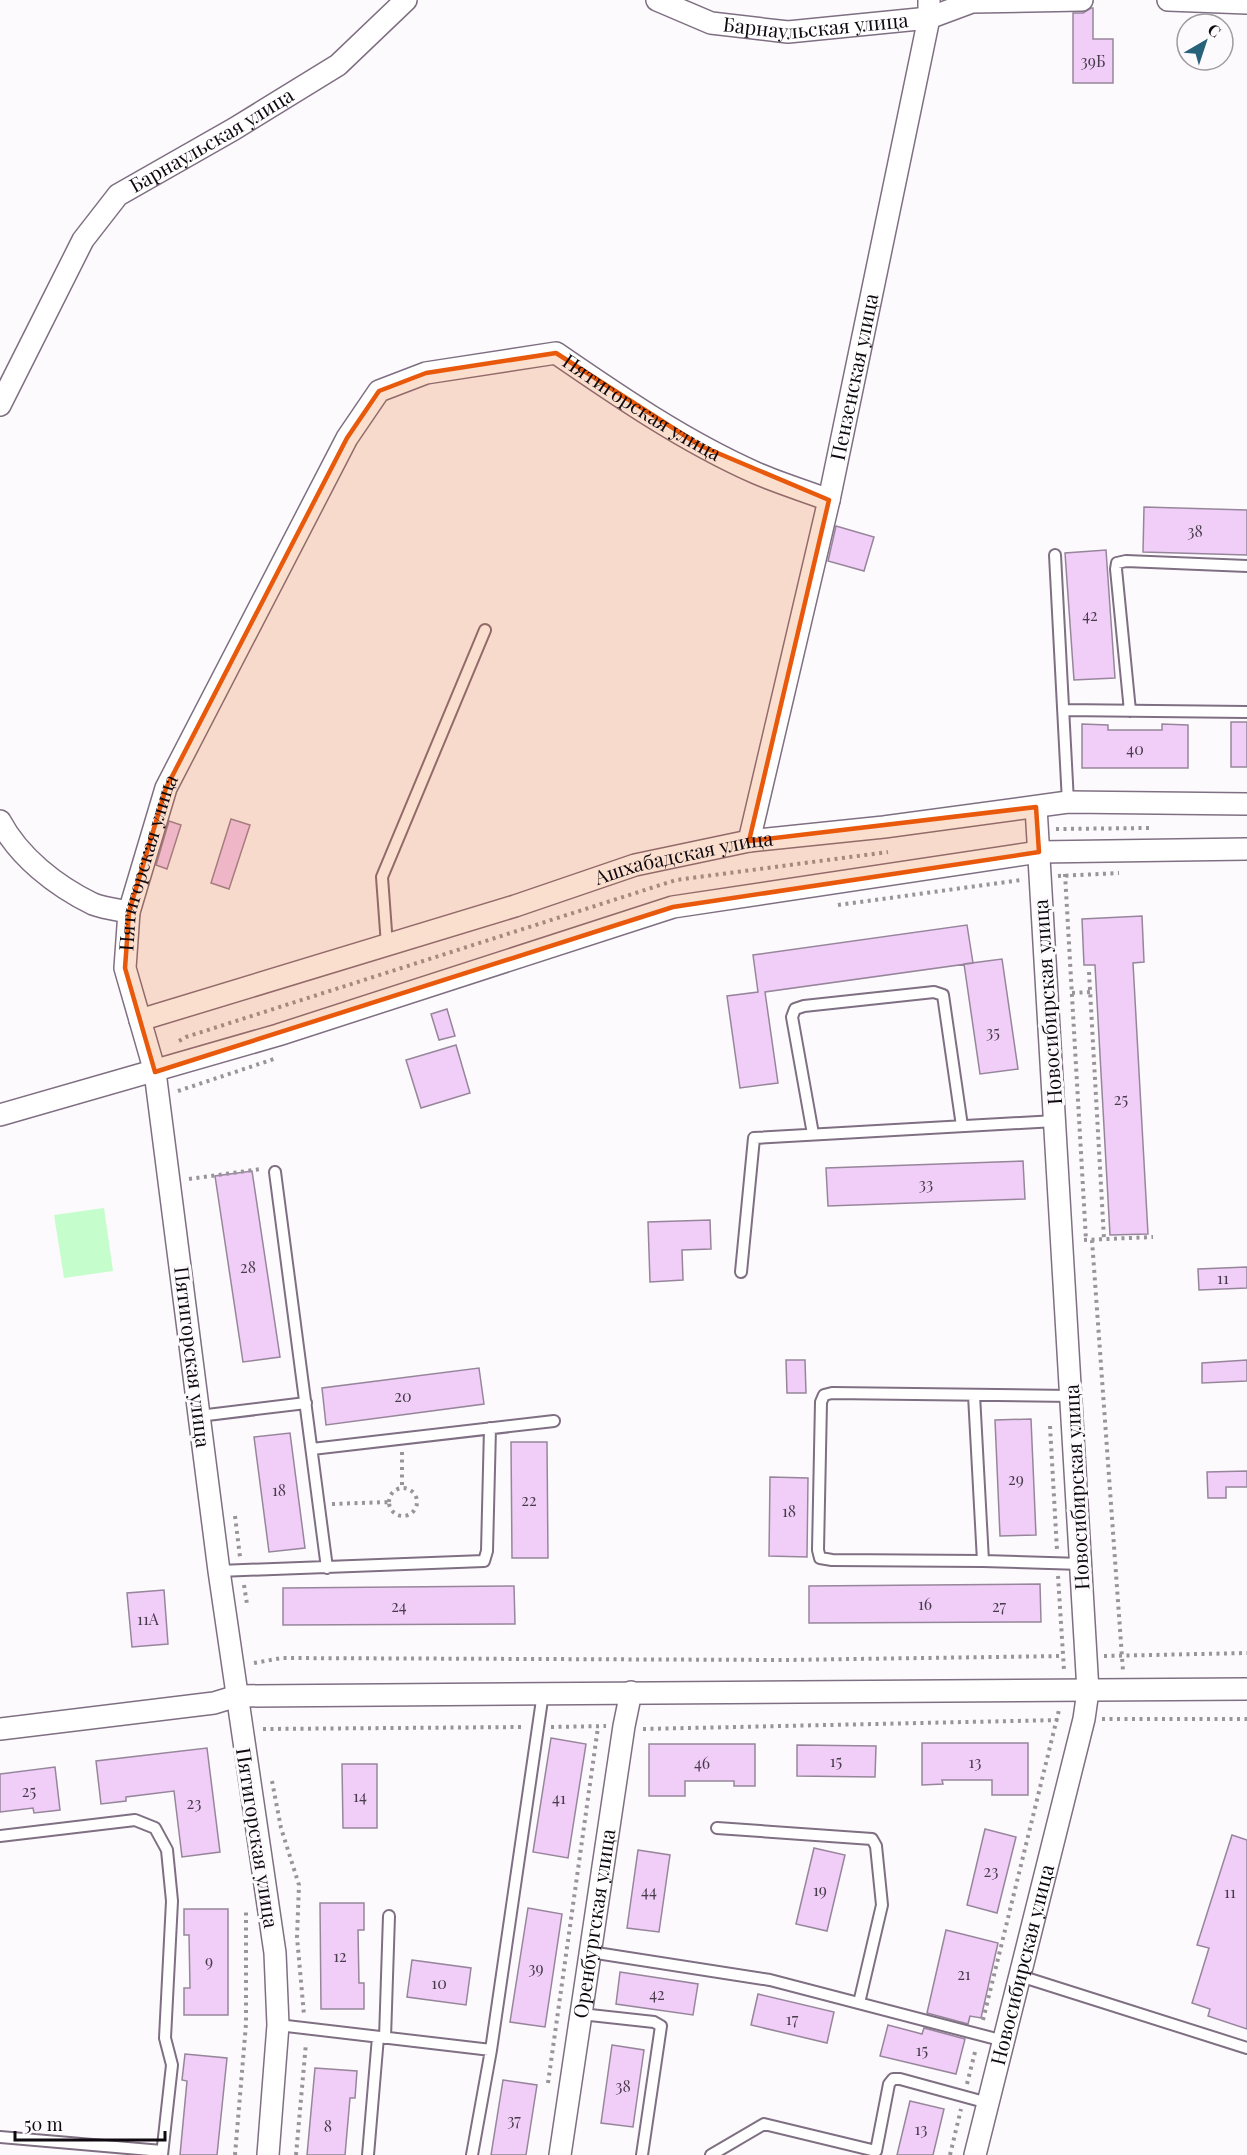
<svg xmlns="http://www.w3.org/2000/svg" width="1247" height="2155" viewBox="0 0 1247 2155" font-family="'Playfair Display',serif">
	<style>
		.green { fill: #c5fdcc }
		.building { fill: #f0cef7; stroke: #97869b; stroke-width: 1.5 }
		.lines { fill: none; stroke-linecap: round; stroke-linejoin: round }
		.service-casing { stroke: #7f6f82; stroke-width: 14 }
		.minor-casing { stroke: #7f6f82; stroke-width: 24 }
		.path { stroke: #99949a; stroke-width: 4; stroke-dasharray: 3 4.5; stroke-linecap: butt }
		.service { stroke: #fff; stroke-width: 10 }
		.minor { stroke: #fff; stroke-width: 21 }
		.marked { fill: #e8590c; fill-opacity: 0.2; stroke: #e8590c; stroke-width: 4.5; stroke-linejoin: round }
		.labels { text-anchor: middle; stroke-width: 6; stroke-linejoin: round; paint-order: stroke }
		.number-label { font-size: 16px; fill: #473a4a }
		.street-label { font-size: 20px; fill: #0f0910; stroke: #fdfafe }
	</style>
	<rect width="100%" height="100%" fill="#fdfafe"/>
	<!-- green -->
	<path class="green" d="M104,1208L113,1271L64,1278L54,1215Z"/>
	<!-- building -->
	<path class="building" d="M1091,8H1093V39H1113V83H1073V13H1083Z
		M1144,507L1247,510V555L1143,552Z
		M836,526L874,537L864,571L828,561Z
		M1106,550L1115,678L1074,680L1065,553Z
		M1231,722H1247V767H1231Z
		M1082,724L1108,725V730H1162V724L1188,725V768H1082Z
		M231,819L250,825L229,889L211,883Z
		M169,821L181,825L167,869L156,865Z
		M1142,916L1144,962L1133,963L1148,1234L1110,1235L1095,965H1084L1082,919Z
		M967,925L973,963L765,992L778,1083L740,1088L727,996L758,992L753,955Z
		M1002,959L1018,1069L980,1074L964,964Z
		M447,1009L455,1036L439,1040L431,1014Z
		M456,1045L470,1093L421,1108L406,1060Z
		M1023,1161L1025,1199L828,1206L826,1168Z
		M252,1171L280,1357L243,1362L215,1176Z
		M710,1220L711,1249L682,1250L683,1280L650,1282L648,1222Z
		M1247,1267V1288L1199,1290L1198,1269Z
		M786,1360H805L806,1393H787Z
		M1247,1360V1381L1202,1383V1363Z
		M479,1368L484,1404L326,1425L322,1388Z
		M1031,1419L1036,1535L1000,1536L995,1420Z
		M290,1433L305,1548L269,1552L254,1437Z
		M511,1442H547L548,1558H512Z
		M1247,1471V1487H1226V1498H1208L1207,1472Z
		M770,1477L808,1478L807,1557L769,1556Z
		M1040,1584L1041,1622L809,1623V1586Z
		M514,1586L515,1624L283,1625V1588Z
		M164,1590L168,1644L132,1647L127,1593Z
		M551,1738L586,1744L568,1858L533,1852Z
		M922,1743H1028V1795H992V1780H942L943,1784L922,1785Z
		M649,1744H755V1786H734V1781H685V1796H649Z
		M797,1745L876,1746L875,1777L797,1776Z
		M207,1748L220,1852L182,1857L174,1791L126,1797V1801L101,1804L96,1761Z
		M342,1764H377V1828H343Z
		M55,1767L60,1810L34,1813L33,1808L0,1812V1774Z
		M985,1829L1016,1837L997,1913L967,1905Z
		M1232,1835L1247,1840V2029L1208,2016L1210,2009L1192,2003L1209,1948L1197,1945Z
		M814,1848L845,1855L827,1931L796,1924Z
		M638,1850L670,1855L659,1932L627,1928Z
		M320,1903H364V1930H358L359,1983H364V2009H321Z
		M528,1908L562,1914L545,2027L510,2022Z
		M184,1909H228V2015H184V1988H190L189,1935H184Z
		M946,1930L998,1943L981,2018L970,2016L968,2024L927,2013Z
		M412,1960L471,1968L466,2005L407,1997Z
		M620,1972L698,1984L693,2015L616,2004Z
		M758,1994L834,2012L827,2043L751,2025Z
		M888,2025L922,2034L924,2028L965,2039L956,2074L880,2056Z
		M612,2045L644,2050L633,2127L601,2123Z
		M185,2054L227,2058L217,2155H180L187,2081L182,2080Z
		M315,2068L357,2071L355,2098H350L345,2155H307Z
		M503,2080L537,2085L526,2155H491Z
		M910,2101L944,2109L933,2155H897Z"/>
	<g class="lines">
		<defs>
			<path id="service" d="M1055,555L1068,802
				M1063,710L1247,712
				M1130,711L1116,569L1117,563L1126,561L1247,566
				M387,945L382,877L485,630
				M813,1134L792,1017L795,1009L804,1006L934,992L943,995L962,1126
				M275,1172L327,1568
				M741,1272L754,1138L1055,1121
				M974,1395L983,1561
				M1072,1396L832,1393L824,1395L821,1402L818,1550L820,1558L832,1560L983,1561L1082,1564
				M199,1416L306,1403
				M312,1449L554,1421
				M219,1571L484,1561L487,1551L490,1428
				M717,1828L872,1839L876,1846L882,1905L859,2003
				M0,1836L135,1820L155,1828L167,1850L172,1901L165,2038L172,2065L162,2155
				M590,1952L770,1980L1004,2041
				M1020,1976L1247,2048
				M581,2014L654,2022L661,2026L642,2155
				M278,2025L491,2050L472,2155
				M385,2038L389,1916
				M491,2050L543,1693
				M0,2137L162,2151
				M368,2155L378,2037
				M711,2155L764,2124L876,2151L889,2084L893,2079H900L988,2103"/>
			<g id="minor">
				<path id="s1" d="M657,0L711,23L788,32L929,18L972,2L1082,0"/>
				<path d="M1168,0L1247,3"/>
				<path id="s2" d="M0,405L83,240L118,195L234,129L338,65L406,0"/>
				<path d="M0,821C19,857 56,886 93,904C103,908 118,910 129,912"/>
				<path id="s3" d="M749,841L829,500L929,18V0"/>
				<path id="s4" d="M140,1020L515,906L635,865L749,841L884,827L1068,802L1247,804"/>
				<path d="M0,1115L278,1035L673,907L1039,852L1247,849"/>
				<path d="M0,1729L214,1703L237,1696L1247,1689"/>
				<path id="s5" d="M268,2155L278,2025L275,1953L219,1571L155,1072L125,968L129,912L166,788L347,438L379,391L426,373L556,353C620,397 684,441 756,473C779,483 805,491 829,500"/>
				<path id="s6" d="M560,2155L624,1726L631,1692"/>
				<path id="s7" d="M975,2155L1084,1719L1088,1691L1036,807"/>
			</g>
		</defs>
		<!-- service casing -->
		<use href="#service" class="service-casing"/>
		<!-- minor casing -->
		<use href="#minor" class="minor-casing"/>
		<!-- path -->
		<path class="path" d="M1056,829L1150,828
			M1065,874L1086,1240
			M1058,876L1119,873
			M838,905L1021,880
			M1089,972L1104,1239
			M1072,993L1091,992
			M179,1041L186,1037L676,880L888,852
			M178,1091L274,1059
			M189,1179L261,1169
			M1084,1240L1153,1237
			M1092,1240L1123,1671
			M1050,1426L1057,1550
			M402,1452V1488
			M389 1502a14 14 0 1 1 28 0a14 14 0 1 1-28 0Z
			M332,1504L388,1502
			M235,1516L240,1557
			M1058,1576L1064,1670
			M244,1585L247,1604
			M1104,1656L1247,1653
			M254,1663L282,1658L785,1660L1063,1656
			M1102,1719H1247
			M551,1727L606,1726
			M263,1729L525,1727
			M643,1729L1059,1720
			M272,1781L281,1828L299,1885L297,1937L304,2015
			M983,2020L1059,1710
			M548,2083L598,1727
			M967,2084L976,2048
			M235,2155L246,2024V1910
			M296,2155L306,2043
			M950,2155L961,2109"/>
		<!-- service -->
		<use href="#service" class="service"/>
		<!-- minor -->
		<use href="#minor" class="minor"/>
	</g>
	<!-- marked area -->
	<path class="marked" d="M556,353L701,446L829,500L749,841L1036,807L1039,852L673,907L155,1072L125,968L129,912L166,788L347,438L379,391L426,373Z"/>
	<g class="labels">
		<!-- number labels -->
		<g class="number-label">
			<text x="1093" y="67">39Б</text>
			<text x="1195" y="537">38</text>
			<text x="1090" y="621">42</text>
			<text x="1135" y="755">40</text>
			<text x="993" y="1038">35</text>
			<text x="1121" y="1105">25</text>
			<text x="926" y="1190">33</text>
			<text x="248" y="1273">28</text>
			<text x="1223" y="1284">11</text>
			<text x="403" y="1402">20</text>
			<text x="1016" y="1485">29</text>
			<text x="279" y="1496">18</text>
			<text x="529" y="1506">22</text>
			<text x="789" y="1517">18</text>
			<text x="925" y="1610">16</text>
			<text x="399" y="1612">24</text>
			<text x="999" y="1612">27</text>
			<text x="148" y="1625">11А</text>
			<text x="836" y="1767">15</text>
			<text x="975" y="1768">13</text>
			<text x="702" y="1769">46</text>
			<text x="29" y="1797">25</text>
			<text x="360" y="1802">14</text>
			<text x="559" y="1804">41</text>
			<text x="194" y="1809">23</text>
			<text x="991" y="1877">23</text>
			<text x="820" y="1896">19</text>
			<text x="649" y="1897">44</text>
			<text x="1230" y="1898">11</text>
			<text x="340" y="1962">12</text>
			<text x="209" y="1967">9</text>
			<text x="536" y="1974">39</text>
			<text x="964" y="1980">21</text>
			<text x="439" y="1989">10</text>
			<text x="657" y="2000">42</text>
			<text x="792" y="2025">17</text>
			<text x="922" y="2056">15</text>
			<text x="623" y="2092">38</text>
			<text x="514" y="2126">37</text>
			<text x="328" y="2132">8</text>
			<text x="921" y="2135">13</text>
		</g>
		<!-- street labels -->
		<g class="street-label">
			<text dy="7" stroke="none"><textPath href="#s1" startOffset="164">Барнаульская улица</textPath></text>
			<text dy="7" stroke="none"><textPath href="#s2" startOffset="350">Барнаульская улица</textPath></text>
			<text dy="7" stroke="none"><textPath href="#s3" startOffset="476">Пензенская улица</textPath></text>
			<text dy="7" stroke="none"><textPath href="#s5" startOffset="2120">Пятигорская улица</textPath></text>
			<text dy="7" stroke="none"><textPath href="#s4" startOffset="568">Ашхабадская улица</textPath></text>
			<text dy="7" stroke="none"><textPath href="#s5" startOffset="1308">Пятигорская улица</textPath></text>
			<text transform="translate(1048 1002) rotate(-94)" y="7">Новосибирская улица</text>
			<text transform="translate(192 1357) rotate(83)" y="7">Пятигорская улица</text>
			<text transform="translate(1077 1487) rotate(-93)" y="7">Новосибирская улица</text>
			<text transform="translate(257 1838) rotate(81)" y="7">Пятигорская улица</text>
			<text dy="7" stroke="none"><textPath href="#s6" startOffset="234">Оренбургская улица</textPath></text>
			<text dy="7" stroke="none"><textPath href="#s7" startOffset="196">Новосибирская улица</textPath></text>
		</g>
	</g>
	<!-- north arrow -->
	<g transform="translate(1205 42) rotate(39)"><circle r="28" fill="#fdfafe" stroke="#9e9a9f" stroke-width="1.5"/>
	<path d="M0-4.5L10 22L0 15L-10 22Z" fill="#27627a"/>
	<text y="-9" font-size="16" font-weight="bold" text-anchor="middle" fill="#0f0910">С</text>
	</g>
	<!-- scale -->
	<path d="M15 2131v9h150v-9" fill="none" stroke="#0f0910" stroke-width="3"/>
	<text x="24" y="2131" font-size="18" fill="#0f0910" stroke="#fdfafe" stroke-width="4.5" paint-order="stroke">50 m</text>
</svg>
